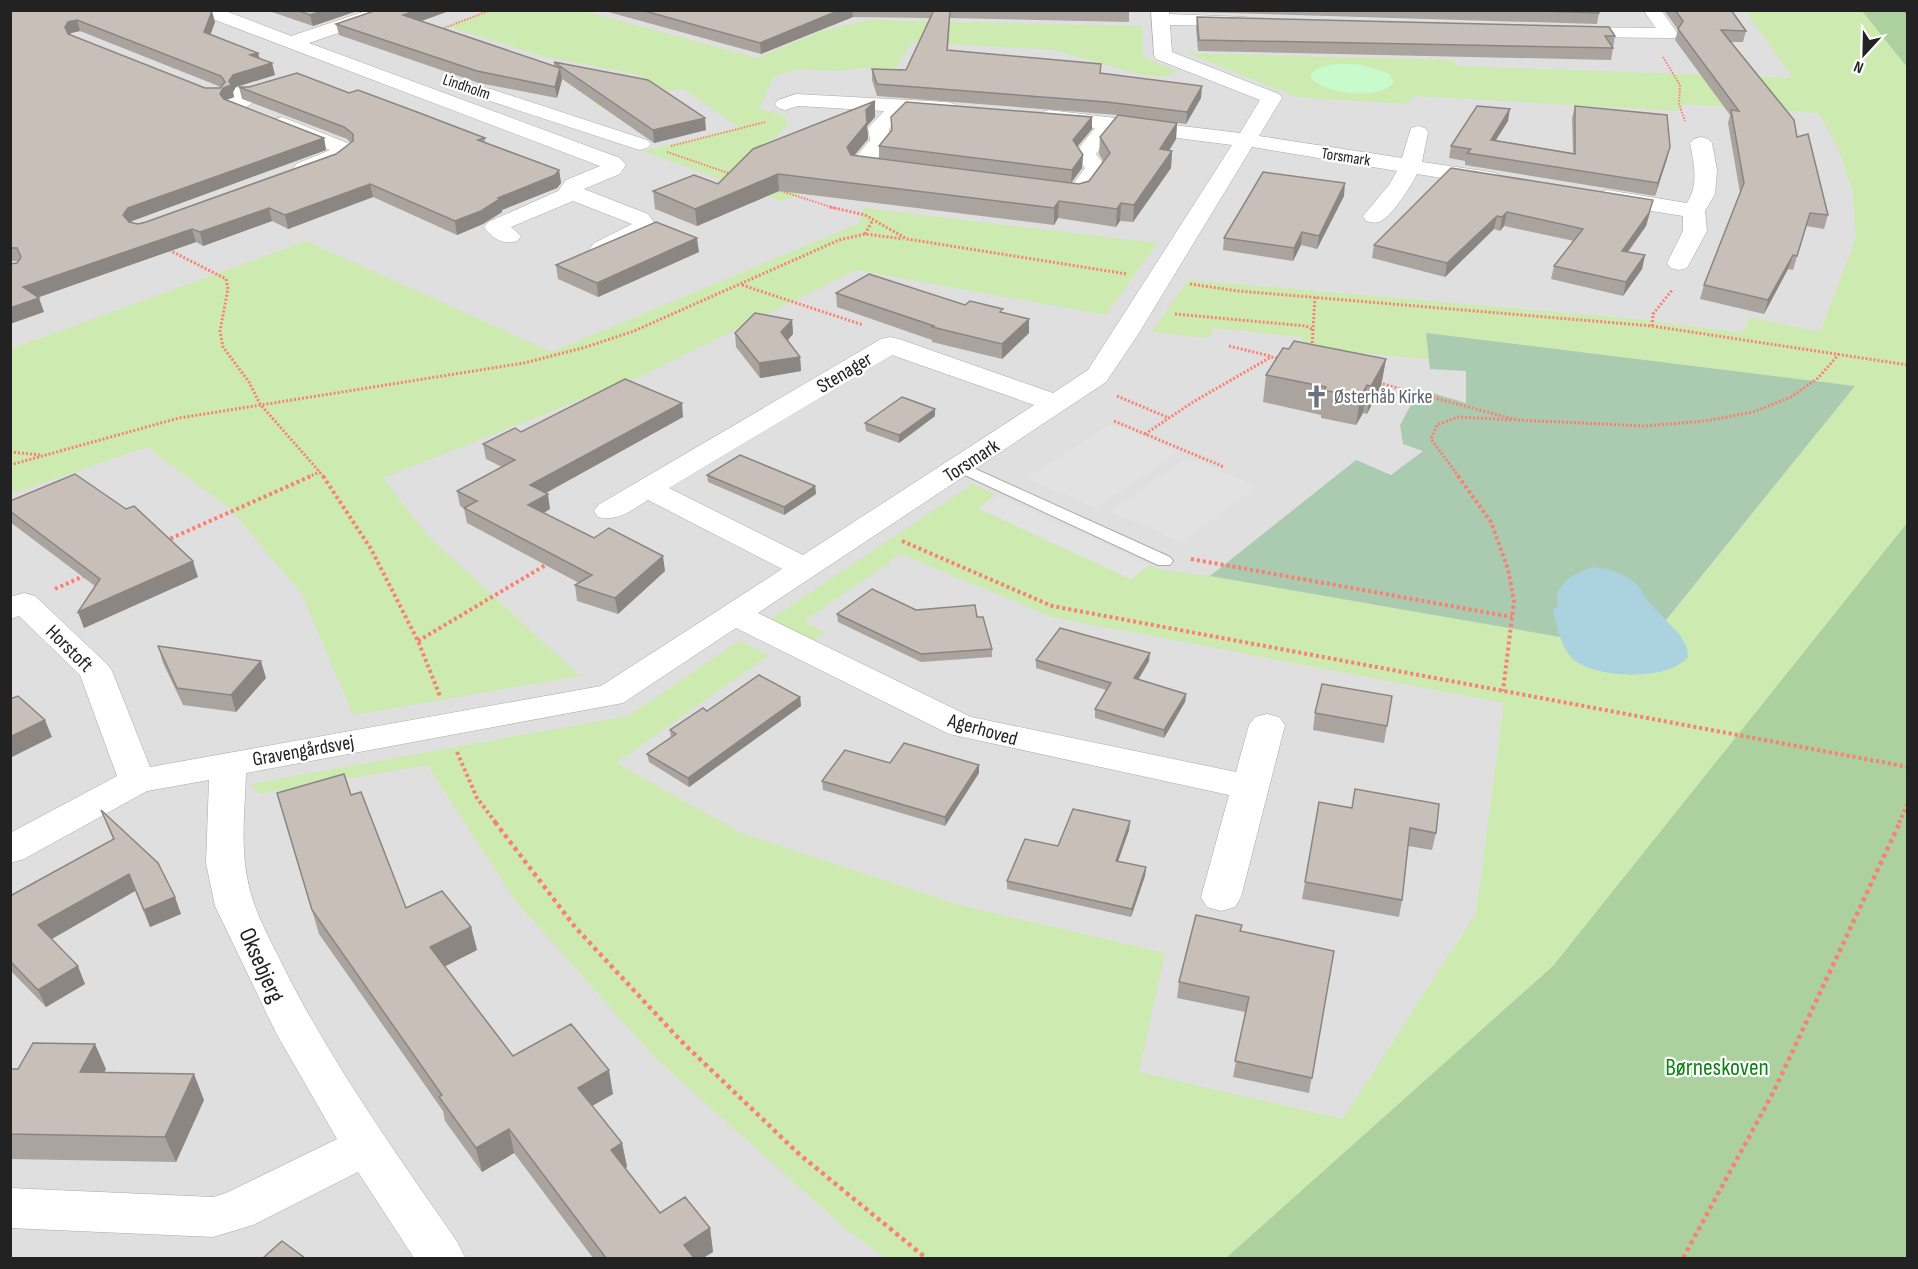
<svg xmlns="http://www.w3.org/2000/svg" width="1918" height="1269" viewBox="0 0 1918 1269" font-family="'Sofia Sans Condensed',sans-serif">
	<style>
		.residential { fill: #e0dfdf }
		.grass { fill: #cdebb0 }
		.forest { fill: #add19e }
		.cemetery { fill: #aacbaf }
		.park { fill: #c8facc }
		.parking { fill: #e2e2e2 }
		.water { fill: #aad3df }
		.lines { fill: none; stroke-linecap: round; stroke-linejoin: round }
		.service-casing { stroke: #a9a9a9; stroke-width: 2 }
		.minor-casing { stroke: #a9a9a9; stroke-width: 1 }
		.path-far3 { stroke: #fa8072; stroke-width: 2; stroke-dasharray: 1.5 1.5; stroke-linecap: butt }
		.path-far2 { stroke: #fa8072; stroke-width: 3; stroke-dasharray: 2 2; stroke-linecap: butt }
		.path-far1 { stroke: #fa8072; stroke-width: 4; stroke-dasharray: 3 3; stroke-linecap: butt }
		.path { stroke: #fa8072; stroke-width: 4.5; stroke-dasharray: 4 4; stroke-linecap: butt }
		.service { fill: #fff; fill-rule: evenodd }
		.minor { fill: #fff; fill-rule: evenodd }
		.wall { fill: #aba49e; fill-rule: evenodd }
		.shaded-wall { fill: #8b8681 }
		.building { fill: #c7bfb8; stroke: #8b8681; stroke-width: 1.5; fill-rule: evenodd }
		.labels { text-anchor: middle; stroke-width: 4.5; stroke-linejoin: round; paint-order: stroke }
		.far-street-label { font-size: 16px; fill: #222; stroke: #fff }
		.street-label { font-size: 20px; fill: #222; stroke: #fff }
		.worship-label { font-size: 20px; fill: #5b616d; stroke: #fff; text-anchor: start }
		.near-street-label { font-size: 24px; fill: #222; stroke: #fff }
		.near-park-label { font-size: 24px; fill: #0c8416; stroke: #fff }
	</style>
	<rect width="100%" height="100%" fill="#f2efe9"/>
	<!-- residential -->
	<path class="residential" d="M11,11H1907V1258H11Z"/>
	<!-- grass -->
	<path class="grass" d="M1862,10L1907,67V523L1553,966L1226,1258H885L846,1229L654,1057L515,900L427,765L260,794L250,784L628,716L739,641L769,655L616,763L741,833L963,906L1165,953L1139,1072L1343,1119L1476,913L1504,703L1052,617L901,554L804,621L826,633L813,641L771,619L973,484L996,495L978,508L1130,579L1150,565L1161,570L1210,576L1561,637C1576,670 1614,673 1645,675L1680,635L1666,621L1854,386L1427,333L1429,359L1303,348L1302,337L1214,328L1208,338L1152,332L1188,280L1637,319L1742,333L1750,317L1820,332L1856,238L1852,189L1839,150L1819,113L1684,104L1678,111L1414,96L1406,104L1297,97L1187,53L1453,60L1458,66L1793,78L1746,11Z
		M488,11H584L757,58L821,31L870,20L1142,26L1143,57L1179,72L1162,77L1142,75L1054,50L912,42L895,69L862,68L838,71L797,69L773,77L759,109L786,116L787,126L742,172L816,189L781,201L642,151L740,128L682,88L598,107L593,106L644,76L538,55L448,26Z
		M864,208L1157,243L1106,315L856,270L646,374L383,478L429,537L580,676L353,715L302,594L229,508L147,447L11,494V349L306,241L552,352L860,223Z"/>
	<!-- forest -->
	<path class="forest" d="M1862,11H1907V67Z
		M1907,523V1258H1226L1553,966Z"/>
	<!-- cemetery -->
	<path class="cemetery" d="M1426,333L1855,386L1641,651L1210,576L1356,460L1391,475L1423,451L1403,444L1400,425L1412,403L1427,402L1429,392L1466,403V371L1430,369Z"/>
	<!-- park -->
	<path class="park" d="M1357,64L1388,73L1394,82C1380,101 1325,94 1311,78V74C1322,62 1342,64 1357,64Z"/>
	<!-- parking -->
	<path class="parking" d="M1111,424L1178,452L1096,508L1026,478Z
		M1187,458L1256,486L1181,542L1110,511Z
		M996,495L1150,565L1131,579L978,508Z"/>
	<!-- water -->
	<path class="water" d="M1592,567L1607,569L1624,575L1637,584L1647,600L1680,635L1687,648L1688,657C1668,681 1598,679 1574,660C1561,649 1556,624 1553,609L1558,607L1557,593L1568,578Z"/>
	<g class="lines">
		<defs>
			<path id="service" d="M960,462L1170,557L1173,561L1170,565H1158L954,470L952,467L954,464Z"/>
			<path id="minor" d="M196,10H223L291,36L369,10H397L394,14L309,43L620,158L626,165L620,174L584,189L648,214L656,225C644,241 613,258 594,253L590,248L594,243L632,224L573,201L511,227L521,236L517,241C503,245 493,239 484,227L488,222L558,191L566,180L600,166L199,14Z
				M1151,10H1169V14L1246,17L1249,21L1246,25L1240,26L1170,25L1172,52L1279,94L1282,98L1259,136L1402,158L1411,128L1418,126L1425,128L1428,132L1422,162L1491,172L1499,174L1502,179L1499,184L1491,186L1417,174C1411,186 1393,215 1381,221C1376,224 1371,222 1366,221L1363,216L1389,185L1397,171L1252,147L1139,333L1106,382L758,613L971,717L1236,772L1249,725L1255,717L1267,714L1279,717L1285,725L1241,897L1235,907L1221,911L1207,907L1201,897L1229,795L949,734L736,628L623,703L246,773C245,809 240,846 248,882C254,912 270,939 283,966C332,1064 396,1153 458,1243L465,1258H414L358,1172L253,1225L213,1237L10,1228V1188L213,1197L226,1193L337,1139L276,1033L215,906L206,863L209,780L147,791L24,859L10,863V833L117,776L80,675L19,616L10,619V597L24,593L35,596L107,664L112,671L150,767L601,686L782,569L648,500C632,510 618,522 598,517L594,511L598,505L881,339L890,337L899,339L1053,393L1088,370L1232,145L1115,130L1096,154L1107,168C1101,176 1094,190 1086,196C1079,202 1047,195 1037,193L1034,188L1037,183L1045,181L1072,185L1085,168L1074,154L1095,128L1049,122L1042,120L1039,116L1042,112L1049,110L1240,133L1260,100L1156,59L1154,55ZM892,355L1034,405L803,555L669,488Z
				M1643,10H1661L1678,34L1675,38L1567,37L1561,36L1558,32L1561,28L1567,27L1656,28Z
				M223,86L246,88L258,97C246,115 206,121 193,102L203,92ZM224,98H234L216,101Z
				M491,89L647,140L651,144L647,148L640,150L633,148L484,99L481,95L484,91Z
				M796,94L947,102L954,104L957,108L954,112L947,114L905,112L889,129L891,141L876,160L903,164L906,169L903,174C888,177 867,173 852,170L849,165L870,140L868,128L884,111L798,106L785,110L778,108L775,104L778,100Z
				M282,117L350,144L354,152L351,157C335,164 314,178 296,174L293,169L296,164L330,150L275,127L272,123L275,119Z
				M1701,137L1708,139L1712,143L1717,170L1715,194L1705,211L1707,231L1687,268L1679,270L1671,268L1667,263L1683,231V216L1607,204L1599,202L1596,197L1599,192L1607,190L1687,203C1699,184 1694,164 1690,143L1694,139Z"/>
		</defs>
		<!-- service casing -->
		<use href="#service" class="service-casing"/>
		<!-- minor casing -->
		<use href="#minor" class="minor-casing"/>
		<!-- path-far3 -->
		<path class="path-far3" d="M1903,10L1908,15
			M439,30L491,10
			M1663,57L1680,85L1679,104L1685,121
			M671,146L765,122
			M667,152L734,175
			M778,190L837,209"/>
		<!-- path-far2 -->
		<path class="path-far2" d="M830,207L865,215L907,239L1127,274
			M865,234L873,220
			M169,250L226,279L228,289L220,331L223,347L249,382L260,404L324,477
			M1190,284L1239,291L1652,326L1908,365
			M742,285L863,325
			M1175,314L1306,326L1314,330
			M1652,326L1653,314L1673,289
			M1229,346L1270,356
			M1312,347L1315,297
			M1379,383L1517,420L1645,426L1705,421L1753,412L1791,397L1818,378L1839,354
			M1117,396L1169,418
			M1114,421L1224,467
			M1145,434L1193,402L1271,357L1281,359
			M10,452L41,455
			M10,465L179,418L524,363L586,347L634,331L839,240L865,234L903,239
			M308,477L320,472
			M1459,477L1431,439L1437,425L1458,417L1511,420"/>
		<!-- path-far1 -->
		<path class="path-far1" d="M323,476L371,549L418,641L440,696
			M1458,476L1491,522L1508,569L1514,601L1503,691
			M165,541L311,476
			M902,541L1052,606L1908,767
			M1191,559L1512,617
			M55,589L86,575
			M418,641L549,563
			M457,752L477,798L496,823
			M1899,823L1908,803"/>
		<!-- path -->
		<path class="path" d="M495,822L575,927L681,1041L799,1154L926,1258
			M1683,1258L1774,1091L1900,822"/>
		<!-- service -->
		<use href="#service" class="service"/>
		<!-- minor -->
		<use href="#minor" class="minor"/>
	</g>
	<!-- wall -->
	<path class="wall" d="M10,10L215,22L210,35L260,58L275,75L236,87L233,92L234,97L226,100L324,138L326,150L132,221L131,222L138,224L146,222L336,154L351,143L347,139L242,99L239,87L349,93L485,138V143L559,170L561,183L557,188L502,210V212L483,224L457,235L373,197L288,229L272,221L203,246L196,242L38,297L44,312L17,263L18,261H10ZM80,31L221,87L220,88H205L70,35L71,33Z
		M266,10H360L313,26Z
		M601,10H1129V22L950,18L948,50L1101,73L1201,98L1186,124L1133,117L1177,123L1176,139L1169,151H1172L1171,168L1133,222L1120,221L1116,227L1058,218L1054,225L779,191L697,226L655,209L653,191L718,184L875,101V117L867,126L868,139L854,156L1079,184L1089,181L1103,161L1099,154L1100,137L1118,115L877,96L872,80V69L906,70L930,18L853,17L761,54Z
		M1194,10H1598L1599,13L1597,24L1194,12Z
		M1664,10H1731L1746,31L1743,42H1731L1797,137L1828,215L1824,229L1806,226L1793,270L1788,269L1764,314L1700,299L1704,285L1740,193L1728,123L1730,115L1675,40L1678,30Z
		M1197,17L1615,36L1611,60L1198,51L1196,28Z
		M421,21L554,66V62L706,130L654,143L562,79L557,98L479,83L339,35L336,24Z
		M1575,106L1667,159L1655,196L1465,165V161L1449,158L1451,146L1508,121L1496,140L1573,153L1572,118Z
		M891,117H1092V129L1077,147L1083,155L1082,168L1071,183L879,158V146L892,131Z
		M1451,168L1650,213L1646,226L1628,252L1645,255L1642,269L1623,296L1551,279L1554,266L1574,241L1504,226L1500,231L1494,229L1445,277L1372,258L1374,245Z
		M1344,196L1317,249L1301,245L1293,261L1223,250L1224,238Z
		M699,252L598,297L558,279L556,265Z
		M836,293L965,305L1002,312L1029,333L1002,359L932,342V340L837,307Z
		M792,320L793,334L787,341L800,357L801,371L760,378L736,347L735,333Z
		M1289,349L1386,359L1381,386L1367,414L1363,413L1356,425L1321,418V415L1263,402L1266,375Z
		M935,416L899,443L866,431L865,423Z
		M683,417L546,493L550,509L544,513L594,538L665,571L618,614L577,601L575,585L579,583L467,523L464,508L460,506L457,491L502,467L486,459L483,444L521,432Z
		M707,475L815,486L816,494L784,515L708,482Z
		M10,501L198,577L84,628L78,612L95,586L10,522Z
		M916,610L977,617L992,649V657L921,662L838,622L837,614Z
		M158,646L266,678L236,712L183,705L163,663Z
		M1036,660L1149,661L1138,679L1186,694L1185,702L1164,738L1095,718V709L1106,690L1036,668Z
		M1392,696L1384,743L1313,730L1315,713Z
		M800,697L801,706L689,787L649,762L647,754L671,737L670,730L707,711Z
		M890,763L979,765V773L945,826L823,790L822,781Z
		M277,793L351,795L406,908L471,927L477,950L445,966L513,1056L613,1094L592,1106L622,1143L627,1167L625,1168L660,1213L710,1228L713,1252L703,1258H593L514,1153L482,1172L445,1121L443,1111L319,934Z
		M1319,802L1436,833L1432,850L1408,846L1402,900L1399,917L1302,899Z
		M101,810L181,914L150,927L135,891L51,939L85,984L46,1007L10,970V896L113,839Z
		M1130,821L1129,830L1118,861L1146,867L1145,876L1131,917L1007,889V881L1058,846Z
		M1241,931L1334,951L1309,1093L1233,1077L1245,1012L1177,998L1179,982Z
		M10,1069H106L104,1072L204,1100L176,1162L10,1159Z"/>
	<!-- shaded-wall -->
	<path class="shaded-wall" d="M325,10H360L313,26L310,15Z
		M418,10H452L405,27L403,15Z
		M840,10H852L853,17L761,54L760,43Z
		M212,11L215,22L207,44L204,32Z
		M77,20L80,31L71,33L68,38L65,27L68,22Z
		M258,53L261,64L250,55Z
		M272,63L275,75L236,87L233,92L234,97L226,100L223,106L220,94L223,88L233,75Z
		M560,68L562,80L557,98L555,87Z
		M1202,86L1201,98L1186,124L1187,112Z
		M875,101V117L867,126L868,139L847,164V147L866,110Z
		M1510,109L1508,121L1488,152L1491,140Z
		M1092,117V129L1072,153L1073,140Z
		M705,118L706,130L654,143L653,130Z
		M1177,123L1176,139L1159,166L1160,149Z
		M324,138L326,150L132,221L127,228L123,215L128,208Z
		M1670,147L1667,159L1655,196L1658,183Z
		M1172,151L1171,168L1133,222L1134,205Z
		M1083,155L1082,168L1071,183L1072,170Z
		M559,170L561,183L557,188L502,210V212L483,224L457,235L455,221L498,198Z
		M778,174L779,191L697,226L695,209Z
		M1345,183L1344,196L1317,249L1319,236Z
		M370,184L373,197L288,229L285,215Z
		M1653,200L1646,226L1619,264L1622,251Z
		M1059,201L1058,218L1054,225V208Z
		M1121,203L1120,221L1116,227L1117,209Z
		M269,208L272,221L203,246L200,232Z
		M1507,212L1504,226L1500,231L1502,217Z
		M1497,216L1494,229L1445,277L1447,263Z
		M192,229L196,242L28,301L23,287Z
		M1302,232L1301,245L1293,261L1294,248Z
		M697,238L699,252L598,297L597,283Z
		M1645,255L1642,269L1623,296L1626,282Z
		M1793,255L1788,269L1764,314L1768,300Z
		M39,298L44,312L10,324V308Z
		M1029,319V333L1002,359V344Z
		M792,320L793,334L782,347L781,332Z
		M800,357L801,371L760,378L759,363Z
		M1386,359L1381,386L1367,414L1371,386Z
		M1367,385L1363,413L1356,425L1360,398Z
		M682,403L683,417L533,500L530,485Z
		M935,409V416L899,443V435Z
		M815,486L816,494L784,515V507Z
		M548,494L550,509L531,520L528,505Z
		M663,556L665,571L618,614L615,598Z
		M193,561L198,577L84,628L78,612Z
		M1150,653L1149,661L1134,687V678Z
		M261,661L266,678L236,712L231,695Z
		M1186,694L1185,702L1164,738V730Z
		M800,697L801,706L689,787L688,778Z
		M45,720L52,737L10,758V737Z
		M979,765V773L945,826V817Z
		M1130,821L1129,830L1115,870L1116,861Z
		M1146,867L1145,876L1131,917L1132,909Z
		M129,874L135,891L45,943L38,925Z
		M175,897L181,914L150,927L144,910Z
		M471,927L477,950L436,971L430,947Z
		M78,966L85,984L46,1007L38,990Z
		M95,1044L106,1069L92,1098L80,1072Z
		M609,1070L613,1094L583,1111L578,1088Z
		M194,1074L204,1100L176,1162L165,1137Z
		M509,1129L514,1153L482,1172L476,1148Z
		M622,1143L627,1167L615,1174L611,1150Z
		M710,1228L713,1252L703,1258H686L684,1245Z"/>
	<!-- building -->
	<path class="building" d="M10,10L212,11L204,32L258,53L250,55L272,63L233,75L229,81L231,85L223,88L220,94L224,99L324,138L128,208L123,215L129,222L138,224L146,222L336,154L353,141V134L344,127L239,87H249L297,73L349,93L358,90L417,112L485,138L478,140L559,170L555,175L498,198L500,199L481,211L455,221L370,184L285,215L269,208L200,232L192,229L23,287L39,298L10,308V264L17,263L21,257L17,248H10ZM77,20L221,76L225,82L220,88H205L68,34L65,27L68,22Z
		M296,10H325L310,15Z
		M377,10H418L403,15L560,68L555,87L477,71L336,24Z
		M641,10H840L760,43Z
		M934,10H950L947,50L1101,64L1100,73L1202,86L1187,112L1107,102L877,84L872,69L906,70Z
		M1511,10H1598L1599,13Z
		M1675,10H1731L1746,31L1721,30L1794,120L1797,137L1808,134L1828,215L1810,213L1797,256L1793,255L1768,300L1704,285L1744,183L1731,110L1739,111L1678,29L1683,21Z
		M1197,17L1609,27L1615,36H1605L1613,48L1199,40Z
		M554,62L648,80L705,118L653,130Z
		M875,101L866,110L867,123L847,147L851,155L1079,184L1089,181L1110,153L1100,137L1118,115L1177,123L1160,149L1172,151L1134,205L1121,203L1117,209L1059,201L1054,208L778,174L695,209L653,191L694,175L718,184L753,149Z
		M906,102L1092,117L1073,140L1083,155L1072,170L879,146L892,130L891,117Z
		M1477,106L1510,109L1491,140L1575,154V106L1667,115L1670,147L1658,183L1467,153L1471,149L1451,146Z
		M1451,168L1653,200L1649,213L1622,251L1645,255L1626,282L1554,266L1583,229L1507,212L1502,217L1497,216L1447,263L1374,245Z
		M1263,172L1345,183L1319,236L1302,232L1294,248L1224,238Z
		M656,222L697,238L597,283L556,265Z
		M869,274L965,305L970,301L1003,309L1000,312L1029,319L1002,344L932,327L934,326L836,293Z
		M755,313L792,320L781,332L800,357L759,363L735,333Z
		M1294,341L1386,359L1371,386L1367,385L1360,398L1324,390L1326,387L1266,375L1283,348L1289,349Z
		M625,379L682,403L530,485L548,494L528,505L594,538L609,528L663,556L615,598L575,585L592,575L464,508L477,501L457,491L515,460L483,444L515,428L521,432Z
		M902,397L935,409L899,435L865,423Z
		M740,455L815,486L784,507L707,475Z
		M75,474L126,509L134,506L193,561L78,612L100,579L10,511V501Z
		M872,589L916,610L975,605L977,617H983L992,649L921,654L837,614Z
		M1060,628L1150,653L1134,678L1186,694L1164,730L1095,709L1111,683L1036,660Z
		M158,646L222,655L261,661L231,695L177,688Z
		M759,675L800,697L688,778L647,754L676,734L670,730L703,708L707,711Z
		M1322,684L1392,696L1387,726L1315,713Z
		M18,696L45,720L10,737V699Z
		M904,743L979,765L945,817L822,781L845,750L890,763Z
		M344,774L351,795L361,792L406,908L442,891L471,927L430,947L513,1056L571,1024L609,1070L578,1088L622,1143L611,1150L660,1213L685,1197L710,1228L684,1245L694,1258H606L509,1129L476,1148L439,1097L442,1095L312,910L277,793Z
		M1355,789L1439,804L1436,833L1410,828L1402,900L1305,882L1319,802L1352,808Z
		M1073,809L1130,821L1116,861L1146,867L1132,909L1007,881L1025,839L1058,846Z
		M101,810L158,863L175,897L144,910L129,874L38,925L78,966L38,990L10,961V896L114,839Z
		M1196,915L1242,925L1240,931L1334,951L1312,1078L1235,1061L1249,997L1179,982Z
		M33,1043L95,1044L80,1072L194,1074L165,1137L10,1134V1069H18Z
		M282,1241L305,1258H263Z"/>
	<!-- icons -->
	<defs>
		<symbol id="church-bare" viewBox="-9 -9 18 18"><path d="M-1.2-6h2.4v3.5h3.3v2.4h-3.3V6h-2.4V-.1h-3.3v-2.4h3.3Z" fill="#6b7280" stroke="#fff" stroke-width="2.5" paint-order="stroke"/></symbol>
	</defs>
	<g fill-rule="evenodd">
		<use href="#church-bare" x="1300" y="380" width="33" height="33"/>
	</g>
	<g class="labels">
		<!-- far-street labels -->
		<g class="far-street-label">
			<text transform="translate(467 86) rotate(19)" y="6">Lindholm</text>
			<text transform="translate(1346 156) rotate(9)" y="6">Torsmark</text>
		</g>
		<!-- street labels -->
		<g class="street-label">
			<text transform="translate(844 372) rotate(-31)" y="7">Stenager</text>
			<text transform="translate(971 460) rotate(-33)" y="7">Torsmark</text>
			<text transform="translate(70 648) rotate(45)" y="7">Horstoft</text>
			<text transform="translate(983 729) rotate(16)" y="7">Agerhoved</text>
			<text transform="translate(303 750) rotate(-10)" y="7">Gravengårdsvej</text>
		</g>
		<!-- worship labels -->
		<g class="worship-label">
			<text x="1334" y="403">Østerhåb Kirke</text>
		</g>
		<!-- near-street labels -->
		<g class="near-street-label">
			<text transform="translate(262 965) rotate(66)" y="8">Oksebjerg</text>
		</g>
		<!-- near-park labels -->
		<g class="near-park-label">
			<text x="1717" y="1075">Børneskoven</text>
		</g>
	</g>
	<!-- border -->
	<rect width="1918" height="1269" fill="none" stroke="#222222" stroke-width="24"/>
	<!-- north arrow -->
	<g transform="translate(1864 54) rotate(202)" stroke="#ffffff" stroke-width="4.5" paint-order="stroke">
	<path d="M0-4.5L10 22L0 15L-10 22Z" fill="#222222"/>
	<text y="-9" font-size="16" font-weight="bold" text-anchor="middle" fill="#222222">N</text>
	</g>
</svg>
